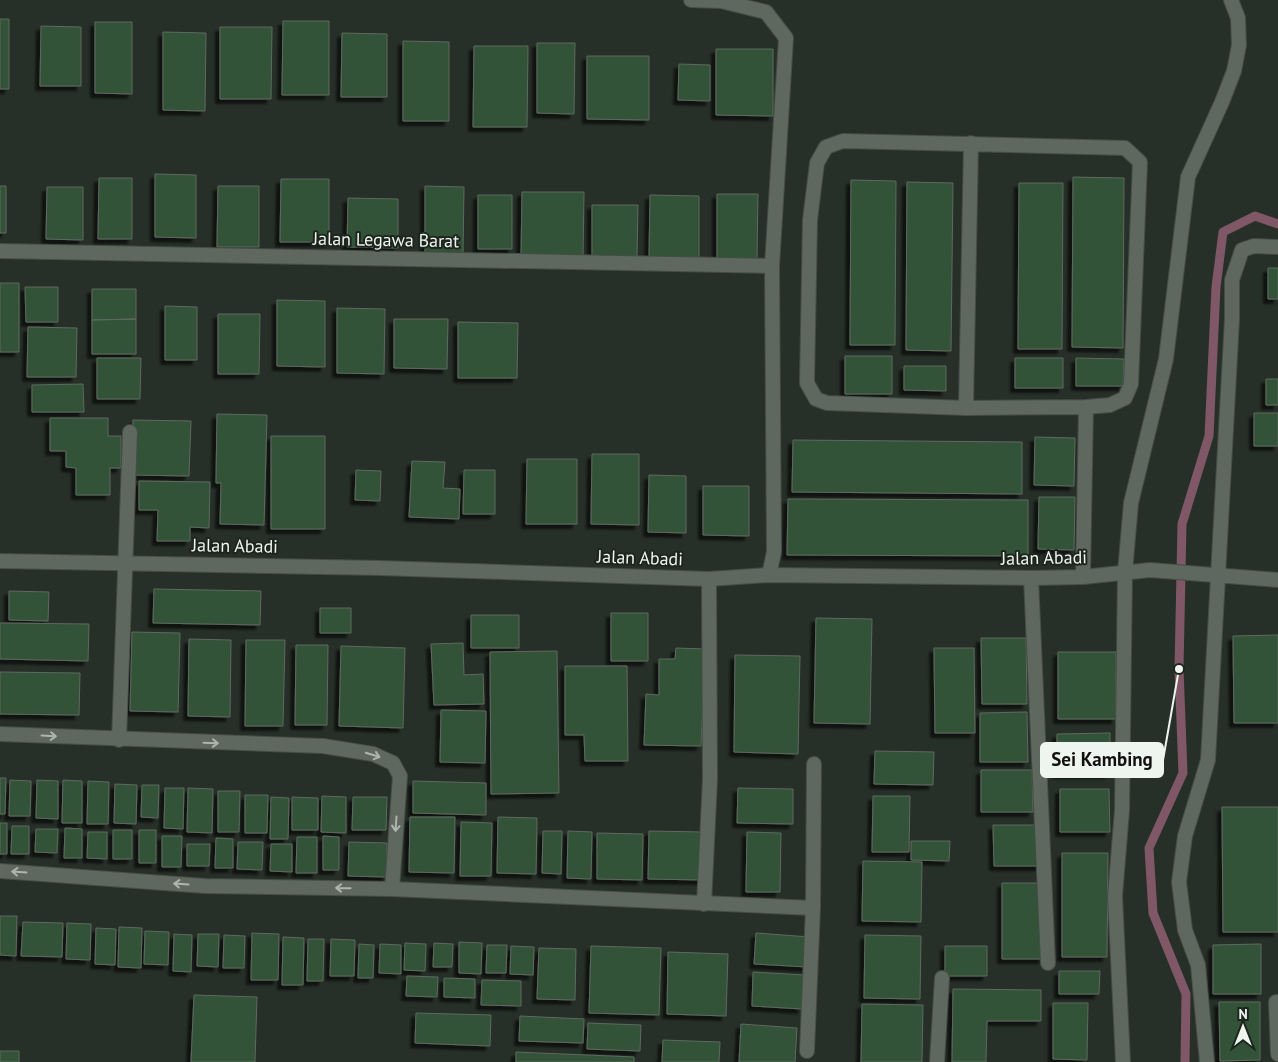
<svg xmlns="http://www.w3.org/2000/svg" width="1278" height="1062" viewBox="0 0 1278 1062" font-family="'PT Sans',sans-serif">
	<style>
		.lines { fill: none; stroke-linecap: round; stroke-linejoin: round }
		.stream { stroke: #805767; stroke-width: 9 }
		.building { fill: #335238; stroke: #5f6960; filter: url(#shadow) }
		.service-casing { stroke: #454d46; stroke-width: 16 }
		.minor-casing { stroke: #454d46; stroke-width: 16 }
		.tertiary-casing { stroke: #454d46; stroke-width: 16 }
		.service { stroke: #5e685f; stroke-width: 14 }
		.minor { stroke: #5e685f; stroke-width: 14 }
		.tertiary { stroke: #5e685f; stroke-width: 14 }
		.oneway { stroke: #adb5ae }
		.labels { text-anchor: middle; stroke-width: 4; stroke-linejoin: round; paint-order: stroke }
		.street-label { font-size: 18px; fill: #eef4ee; stroke: #1d261e }
		.leader { fill: none; stroke: #eef4ee; stroke-width: 2 }
		.callout-dot { fill: #eef4ee; stroke: #1d261e; stroke-width: 2 }
		.callout { fill: #eef4ee; stroke: #eef4ee; stroke-width: 2 }
		.callout-label { font-size: 19px; text-anchor: middle; font-weight: bold; fill: #111 }
	</style>
	<defs>
		<filter id="shadow"><feDropShadow dx="-4.5" dy="4.5" stdDeviation="1" flood-color="#0009"/></filter>
	</defs>
	<rect width="100%" height="100%" fill="#273028"/>
	<g class="lines">
		<!-- stream -->
		<path class="stream" d="M1185,1062L1186,994L1153,913L1149,848L1183,773L1179,669L1182,524L1209,436L1216,287L1223,232L1255,216L1278,224"/>
	</g>
	<!-- building -->
	<path class="building" d="M0,19H9V89H0Z
		M283,21H329V95H282Z
		M95,22H132V94L95,93Z
		M41,26L81,27V86H40Z
		M220,27H272L271,99H220Z
		M163,32L206,33L205,111L163,110Z
		M342,33L387,34V97H341Z
		M403,41L449,42V121H403Z
		M537,43H575L574,114L537,113Z
		M474,46H528L527,127H473Z
		M716,49H773V116L716,115Z
		M587,56H649V120L587,119Z
		M679,64L710,65V101L678,100Z
		M155,174L196,175V238L155,237Z
		M1073,177L1124,178L1123,348L1072,347Z
		M99,178H132V239H98Z
		M281,179H329V242H280Z
		M851,180L896,181L895,345H850Z
		M907,182L953,183L951,351L906,350Z
		M1019,183H1063L1062,349H1018Z
		M0,186H6V233H0Z
		M218,186H259V247H217Z
		M425,186L464,187L463,253H425Z
		M47,187H83V240L46,239Z
		M522,192H584L583,259H521Z
		M717,194H758L757,259H717Z
		M478,195H512V249H478Z
		M650,195L699,196V260L649,259Z
		M348,198L398,199V248L347,247Z
		M592,205H638L637,258H592Z
		M1268,268H1278V299H1268Z
		M0,283H19V352H0Z
		M25,287H58V322H26Z
		M92,289H136V319L92,320Z
		M277,300L325,301V367L277,366Z
		M165,306L197,307V360H165Z
		M337,308L385,309L384,374L337,373Z
		M218,314H260L259,374H218Z
		M136,319V354H92V320Z
		M394,319H448L447,369L394,368Z
		M458,322L518,323L517,378H458Z
		M28,327L77,328L76,377H27Z
		M845,356H892V394H845Z
		M97,358H141L140,399H97Z
		M1015,358H1063V388H1015Z
		M1076,358L1124,359L1123,386H1076Z
		M904,366H946V391L904,390Z
		M1266,379H1278V405H1266Z
		M83,384L84,412H32V385Z
		M1254,413H1278V446H1254Z
		M217,414L267,415L264,525L220,524L221,483H216Z
		M50,418H108V436H121V468H110V495H76V468L66,467V451H50Z
		M133,420L191,421L189,476L132,475Z
		M271,436H325V529H271Z
		M1035,437L1075,438L1074,486L1034,485Z
		M793,440L1022,442V494L792,492Z
		M592,454H639V525L591,524Z
		M527,459H577V524H526Z
		M412,461L445,462L443,488L460,489L459,519L409,517Z
		M356,470L381,471L380,501L355,500Z
		M464,470H495V514H463Z
		M649,475L686,476V533L648,532Z
		M139,481L210,482L209,528L190,527V541H157L158,510H139Z
		M703,486H749V536L703,535Z
		M1039,497H1075L1074,550L1038,549Z
		M788,499L1028,500V556L787,555Z
		M154,589L261,591L260,625L153,623Z
		M9,591L49,592L48,621L9,620Z
		M320,608H351V633H320Z
		M611,613H648V661H611Z
		M471,615H519V648H471Z
		M816,618L872,619L870,724L814,723Z
		M0,623L89,624L88,661L0,659Z
		M132,632L180,633L178,712L130,711Z
		M1278,635V723H1234L1233,636Z
		M981,638H1026L1027,704H982Z
		M189,639L231,640L230,717L188,716Z
		M246,640H285L283,726H245Z
		M463,643L464,675L483,674L484,704L434,705L431,644Z
		M296,645H328L327,725H295Z
		M341,646L405,648L403,728L339,726Z
		M676,648L705,649L701,746L644,745L646,694L659,695V659H675Z
		M934,648H974L975,733H935Z
		M557,651L559,793L491,794L490,652Z
		M1058,652H1116V719H1058Z
		M735,655L800,656L798,754L734,752Z
		M565,666H627L628,761H585L584,735H565Z
		M0,672L80,673L79,715L0,714Z
		M441,710L486,711L485,763L440,762Z
		M1027,712L1028,762H980V713Z
		M1110,733V774H1057V734Z
		M875,751L934,752L933,785L874,784Z
		M981,770H1032L1033,812H981Z
		M0,778H6L5,814H0Z
		M10,780L31,781L30,816H9Z
		M37,780L58,781V819L36,818Z
		M63,780L82,781V823H62Z
		M88,781L109,782L108,824H87Z
		M413,781L486,783V815L413,813Z
		M115,784L137,785L136,824L114,823Z
		M142,785H159L158,818L141,817Z
		M165,788H184L183,829L164,828Z
		M188,788L213,789L212,833L187,832Z
		M738,788L793,789V824L737,823Z
		M1060,789H1109L1110,832H1060Z
		M218,791H240L239,832H218Z
		M245,795H268L267,833H245Z
		M322,796L346,797V833L321,832Z
		M873,796H910L909,852H872Z
		M271,797L289,798L288,839H270Z
		M292,797L318,798V830H292Z
		M353,797H387L386,830H352Z
		M1222,807H1278V932H1223Z
		M410,817H455L454,873L409,872Z
		M498,817L537,818L536,874L497,873Z
		M461,822L492,823L491,876H460Z
		M0,823H7V854H0Z
		M993,825H1041V866H994Z
		M12,826H29V854H11Z
		M65,828L82,829V858H64Z
		M36,829H58L57,853L35,852Z
		M113,830H132V859H113Z
		M139,830H156V863H139Z
		M543,831H562L561,874L542,873Z
		M568,831L592,832L591,879L567,878Z
		M649,831L704,832V880L648,879Z
		M88,832H107V859L87,858Z
		M747,832L781,833L780,892H746Z
		M597,833L643,834L642,880L597,879Z
		M162,836H182L181,867H162Z
		M323,836L339,837V870H323Z
		M297,837H317V873H296Z
		M216,838L233,839V868H215Z
		M911,841H950L949,861L911,860Z
		M238,842H263L262,870L237,869Z
		M349,842L387,843V877L348,876Z
		M187,844H210L209,866H187Z
		M271,844H292V872L270,871Z
		M1062,853H1108L1107,957H1062Z
		M863,861L922,862L921,922L862,921Z
		M1002,883H1043V959H1002Z
		M0,916H17L16,956L0,955Z
		M23,922L63,923L62,957L21,956Z
		M67,923L91,924L90,960L66,959Z
		M119,927L142,928L141,968L118,967Z
		M96,928L116,929L115,965L95,964Z
		M145,931L169,932L168,965L144,964Z
		M252,933L279,934L278,980H251Z
		M756,933L810,937L808,967L754,964Z
		M174,934L192,935L191,972L173,971Z
		M198,934H219L218,967L197,966Z
		M224,935L245,936L244,968H223Z
		M865,935L921,936L920,999L864,998Z
		M283,937L304,938L303,985H282Z
		M308,939H324L323,981H307Z
		M331,939L355,940L354,976H330Z
		M459,942L482,943L481,974L459,973Z
		M405,943L426,944L425,971L404,970Z
		M434,943L453,944L452,967H433Z
		M359,944L374,945L373,978H358Z
		M380,944L401,945V974L379,973Z
		M1261,944V994H1213V945Z
		M487,945H507L506,973H486Z
		M511,946L534,947L533,975L510,974Z
		M591,946L661,948L659,1015L589,1013Z
		M945,946H987V976H945Z
		M539,948L576,949L575,1000L537,999Z
		M668,952L728,954L726,1016L667,1014Z
		M1059,971H1100L1099,994H1059Z
		M753,972L804,975L802,1009L752,1006Z
		M407,976L438,977L437,997L406,996Z
		M444,978L475,979V998L444,997Z
		M482,980L521,981V1006L481,1005Z
		M953,989L1041,990V1021H987L986,1062H952Z
		M194,995L257,997L255,1062H191Z
		M1219,1002H1260V1060L1220,1061Z
		M1053,1003H1088L1087,1060L1053,1059Z
		M862,1004L923,1005L922,1062H861Z
		M416,1013L491,1015L490,1046L415,1043Z
		M520,1016L584,1019L583,1043L519,1041Z
		M588,1023L641,1025L640,1051L587,1049Z
		M741,1024L797,1028L795,1062H739Z
		M663,1040L720,1042L719,1062H662Z
		M0,1051H19V1062H0Z
		M516,1052L634,1057V1062H516Z"/>
	<g class="lines">
		<defs>
			<path id="service" d="M1276,1002L1278,1054"/>
			<path id="minor" d="M691,0L721,1L766,12L786,38L772,266L774,552L769,575
				M0,251L772,266
				M966,408L971,143
				M1083,577L1086,407L1110,405L1125,398L1131,384L1140,162L1125,148L843,141L826,147L817,163L810,220L807,383L816,399L827,403L966,408L1086,407
				M1031,578L1048,963
				M0,734L323,746L373,754L393,763L400,776L392,889
				M119,740L130,432
				M0,871L205,886L392,889L813,908
				M704,904L710,779L709,579
				M807,1051L813,908L814,764
				M937,1062L942,978
				M1123,1062L1115,896L1122,810L1125,572L1131,503L1166,359L1188,177L1222,102L1234,71L1239,45L1238,18L1231,0
				M1207,1062L1198,965L1185,930L1179,882L1185,836L1208,760L1232,319V280L1242,250L1254,246L1278,247"/>
			<path id="tertiary" d="M0,561L380,568L709,579L769,575L1031,578L1083,577L1150,570L1278,580"/>
		</defs>
		<!-- service casing -->
		<use href="#service" class="service-casing"/>
		<!-- minor casing -->
		<use href="#minor" class="minor-casing"/>
		<!-- tertiary casing -->
		<use href="#tertiary" class="tertiary-casing"/>
		<!-- service -->
		<use href="#service" class="service"/>
		<!-- minor -->
		<use href="#minor" class="minor"/>
		<!-- tertiary -->
		<use href="#tertiary" class="tertiary"/>
	</g>
	<!-- one-way arrows -->
	<defs><path id="oneway-shaft" d="M-6 0H5M1.5-3L5.5 0L1.5 3" fill="none" stroke-width="1.6" stroke-linecap="round" stroke-linejoin="round" transform="scale(1.25)"/></defs>
	<g class="oneway">
		<use href="#oneway-shaft" transform="translate(49 736) rotate(3)"/>
		<use href="#oneway-shaft" transform="translate(211 743) rotate(2)"/>
		<use href="#oneway-shaft" transform="translate(373 755) rotate(17)"/>
		<use href="#oneway-shaft" transform="translate(396 824) rotate(94)"/>
		<use href="#oneway-shaft" transform="translate(19 872) rotate(-176)"/>
		<use href="#oneway-shaft" transform="translate(181 884) rotate(-176)"/>
		<use href="#oneway-shaft" transform="translate(343 888) rotate(-179)"/>
	</g>
	<g class="labels">
		<!-- street labels -->
		<g class="street-label">
			<text transform="translate(386 240) rotate(1)" y="6">Jalan Legawa Barat</text>
			<text transform="translate(235 546) rotate(1)" y="6">Jalan Abadi</text>
			<text transform="translate(640 558) rotate(2)" y="6">Jalan Abadi</text>
			<text transform="translate(1044 558) rotate(-1)" y="6">Jalan Abadi</text>
		</g>
	</g>
	<!-- callouts -->
	<path class="leader" d="M1179 669L1163 760"/>
	<circle class="callout-dot" cx="1179" cy="669" r="5"/>
	<rect class="callout" x="1041" y="743" width="122" height="34" rx="5"/>
	<g class="callout-label">
		<text x="1102" y="766">Sei Kambing</text>
	</g>
	<!-- north arrow -->
	<g transform="translate(1243 1027)" stroke="#1d261e" stroke-width="4" paint-order="stroke">
	<path d="M0-4L9 19L0 12L-9 19Z" fill="#eef4ee"/>
	<text y="-8" font-size="14" font-weight="bold" text-anchor="middle" fill="#eef4ee">N</text>
	</g>
</svg>
